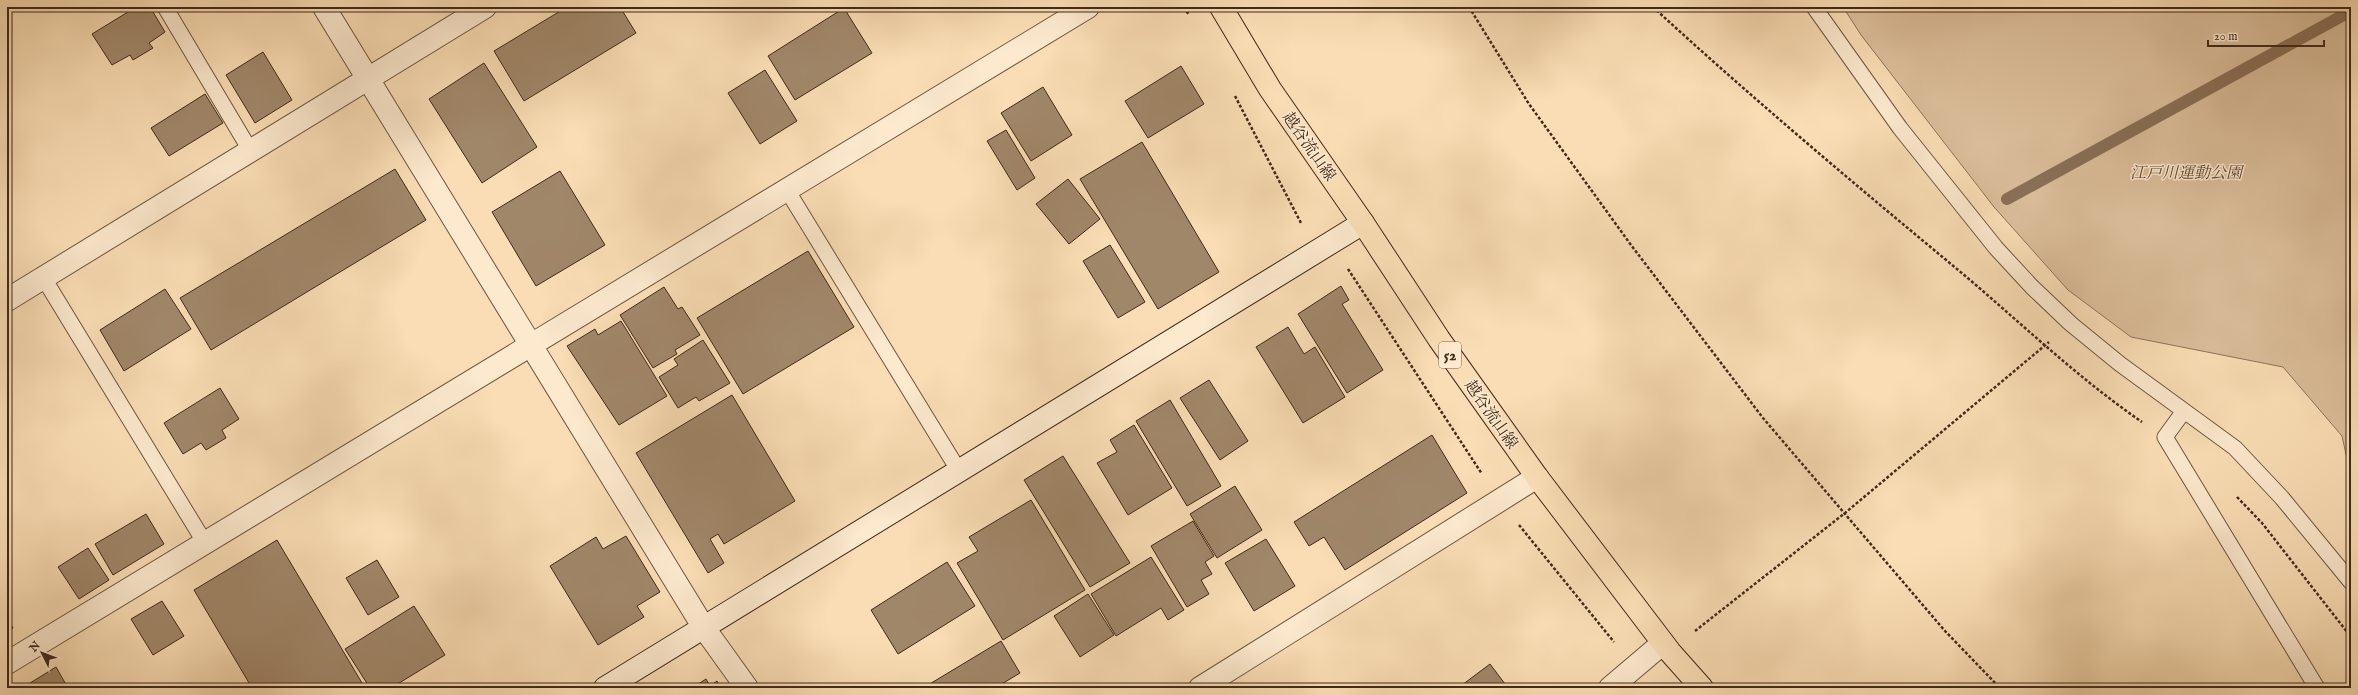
<svg xmlns="http://www.w3.org/2000/svg" width="2358" height="695" viewBox="0 0 2358 695" font-family="'IM FELL English','Noto Serif JP',serif">
	<style>
		.green { fill: #dbbe9a; stroke: #8e745a }
		.lines { fill: none; stroke-linecap: round; stroke-linejoin: round }
		.stream { stroke: #8a7057; stroke-width: 12 }
		.building { fill: #a1876a; stroke: #41291a }
		.lane-casing { stroke: #6f5640; stroke-width: 17 }
		.street-casing { stroke: #6f5640; stroke-width: 24 }
		.secondary-casing { stroke: #41291a; stroke-width: 24 }
		.primary-casing { stroke: #41291a; stroke-width: 24 }
		.path { stroke: #41291a; stroke-width: 2.5; stroke-dasharray: 3 2; stroke-linecap: butt }
		.lane { stroke: #fce9ce; stroke-width: 15 }
		.street { stroke: #fce9ce; stroke-width: 22 }
		.secondary { stroke: #fce9ce; stroke-width: 22 }
		.primary { stroke: #faddb4; stroke-width: 22 }
		.labels { text-anchor: middle; stroke-width: 3; stroke-linejoin: round; paint-order: stroke }
		.shield { fill: #fce9ce; stroke: #796350; stroke-width: 1 }
		.shield-label { font-size: 15px; font-weight: bold; fill: #41291a }
		.street-label { font-size: 16px; fill: #41291a; stroke: #fce9ce }
		.park-label { font-size: 16px; font-style: italic; fill: #604734; stroke: #fce9ce }
	</style>
	<rect width="100%" height="100%" fill="#faddb4"/>
	<filter id="stains"><feTurbulence type="fractalNoise" baseFrequency=".005" numOctaves="4"/><feColorMatrix values="0 0 0 0 .2 0 0 0 0 .09 0 0 0 0 .02 0 0 0 .5 -.17"/></filter>
	<radialGradient id="worn" r=".72"><stop offset=".6" stop-color="#630" stop-opacity="0"/><stop offset="1" stop-color="#630" stop-opacity=".3"/></radialGradient>
	<!-- green -->
	<path class="green" d="M1843,7H2351V477L2342,436L2283,367L2131,337L2068,290L1994,207L1861,35Z"/>
	<g class="lines">
		<!-- stream -->
		<path class="stream" d="M2007,199L2351,11"/>
	</g>
	<!-- building -->
	<path class="building" d="M136,7H150L165,32L149,43L153,48L133,60L130,55L112,65L92,34Z
		M567,7H620L636,33L524,101L494,51Z
		M844,8L872,53L795,100L768,56Z
		M263,52L292,100L255,123L226,75Z
		M484,63L537,147L482,183L429,99Z
		M1181,66L1204,104L1148,138L1125,101Z
		M765,70L797,121L760,144L728,93Z
		M1043,87L1072,135L1031,161L1001,113Z
		M205,94L223,123L169,156L151,128Z
		M1006,130L1035,178L1017,190L987,141Z
		M1142,142L1219,272L1158,309L1080,179Z
		M395,169L426,220L211,350L180,298Z
		M560,171L605,245L536,286L492,212Z
		M1068,179L1100,219L1069,244L1036,204Z
		M1110,245L1145,302L1118,318L1083,261Z
		M808,251L854,327L743,394L697,318Z
		M1341,286L1349,300L1342,304L1383,370L1347,393L1298,314Z
		M664,287L678,309L682,307L700,335L675,350L677,354L653,368L620,315Z
		M165,289L191,329L124,371L100,330Z
		M621,321L667,396L619,425L567,346L595,329L598,335Z
		M1288,327L1304,354L1315,347L1345,397L1303,423L1256,347Z
		M703,340L730,383L699,401L696,397L678,408L659,377L678,365L674,359Z
		M1209,380L1248,441L1220,460L1180,398Z
		M220,388L239,419L222,430L226,438L206,450L201,443L183,454L164,423Z
		M732,395L795,501L724,544L718,534L710,539L724,563L708,573L636,453Z
		M1170,400L1221,486L1187,506L1136,421Z
		M1134,425L1172,488L1128,515L1097,463L1117,452L1110,440Z
		M1432,435L1467,493L1345,570L1324,537L1309,546L1294,522Z
		M1063,456L1130,563L1090,587L1024,480Z
		M1235,486L1262,530L1217,558L1190,514Z
		M1031,500L1085,590L1003,640L957,563L978,551L969,537Z
		M146,514L164,544L113,575L95,544Z
		M1193,521L1214,556L1205,562L1212,574L1201,580L1209,594L1187,607L1151,546Z
		M626,536L660,592L637,606L644,617L598,645L550,566L596,537L603,549Z
		M1266,539L1295,586L1254,611L1225,563Z
		M277,540L365,688H252L194,590Z
		M88,548L109,580L79,599L58,567Z
		M1151,557L1184,610L1168,620L1161,608L1116,636L1091,594Z
		M377,560L399,597L368,615L346,578Z
		M947,562L975,606L898,654L871,610Z
		M1088,594L1114,635L1080,657L1054,616Z
		M162,601L184,636L153,655L131,619Z
		M414,606L445,655L391,688H370L345,649Z
		M7,618L13,628L7,632Z
		M1001,641L1020,673L995,688H923Z
		M1490,664L1508,688H1458Z
		M56,667L68,688H22Z
		M706,679L710,686L717,681L721,688H692Z"/>
	<g class="lines">
		<defs>
			<path id="lane" d="M165,7L250,150
				M1814,7L1900,128L1996,248L2032,287L2071,324L2120,364L2235,448L2282,498L2351,582
				M787,190L959,471
				M43,277L205,543
				M2184,411L2165,437L2317,688"/>
			<path id="street" d="M324,7L704,628L747,688
				M7,300L485,7
				M7,663L1088,7
				M1200,688L1537,477
				M1610,688L1663,643"/>
			<path id="secondary" d="M605,688L1363,223"/>
			<path id="primary" d="M1221,7L1270,89L1363,223L1439,339L1537,477L1670,652L1702,688"/>
		</defs>
		<!-- lane casing -->
		<use href="#lane" class="lane-casing"/>
		<!-- street casing -->
		<use href="#street" class="street-casing"/>
		<!-- secondary casing -->
		<use href="#secondary" class="secondary-casing"/>
		<!-- primary casing -->
		<use href="#primary" class="primary-casing"/>
		<!-- path -->
		<path class="path" d="M1184,7L1189,15
			M1469,7L1529,104L1631,245L1763,418L1945,631L2000,688
			M1653,7C1753,99 1858,187 1963,274C2022,324 2078,378 2142,422
			M1235,96L1301,223
			M1348,269L1482,474
			M2237,497L2262,523L2351,637
			M1519,525L1614,642
			M1695,631L1845,513L2049,342"/>
		<!-- lane -->
		<use href="#lane" class="lane"/>
		<!-- street -->
		<use href="#street" class="street"/>
		<!-- secondary -->
		<use href="#secondary" class="secondary"/>
		<!-- primary -->
		<use href="#primary" class="primary"/>
	</g>
	<g class="labels">
		<!-- shield labels -->
		<rect class="shield" x="1439" y="342" width="22" height="26" rx="3"/>
		<g class="shield-label">
			<text x="1450" y="360">52</text>
		</g>
		<!-- street labels -->
		<g class="street-label">
			<text transform="translate(1310 146) rotate(55)" y="6">越谷流山線</text>
			<text transform="translate(1492 414) rotate(55)" y="6">越谷流山線</text>
		</g>
		<!-- park labels -->
		<g class="park-label">
			<text x="2186" y="178">江戸川運動公園</text>
		</g>
	</g>
	<!-- margin -->
	<rect width="2358" height="695" fill="none" stroke="#faddb4" stroke-width="24"/>
	<rect x="8" y="8" width="2342" height="679" fill="none" stroke="#41291a" stroke-width="2"/>
	<rect x="12" y="12" width="2334" height="671" fill="none" stroke="#41291a"/>
	<!-- north arrow -->
	<g transform="translate(42 653) rotate(312)" stroke="#fce9ce" stroke-width="3" paint-order="stroke">
	<path d="M0-3L7 15L0 10L-7 15Z" fill="#41291a"/>
	<text y="-6" font-size="11" font-weight="bold" text-anchor="middle" fill="#41291a">N</text>
	</g>
	<!-- scale -->
	<path d="M2208 40v6h116v-6" fill="none" stroke="#41291a" stroke-width="2"/>
	<text x="2214" y="40" font-size="12" fill="#41291a" stroke="#fce9ce" stroke-width="3" paint-order="stroke">20 m</text>
	<rect width="100%" height="100%" filter="url(#stains)"/>
	<rect width="100%" height="100%" fill="url(#worn)"/>
</svg>
